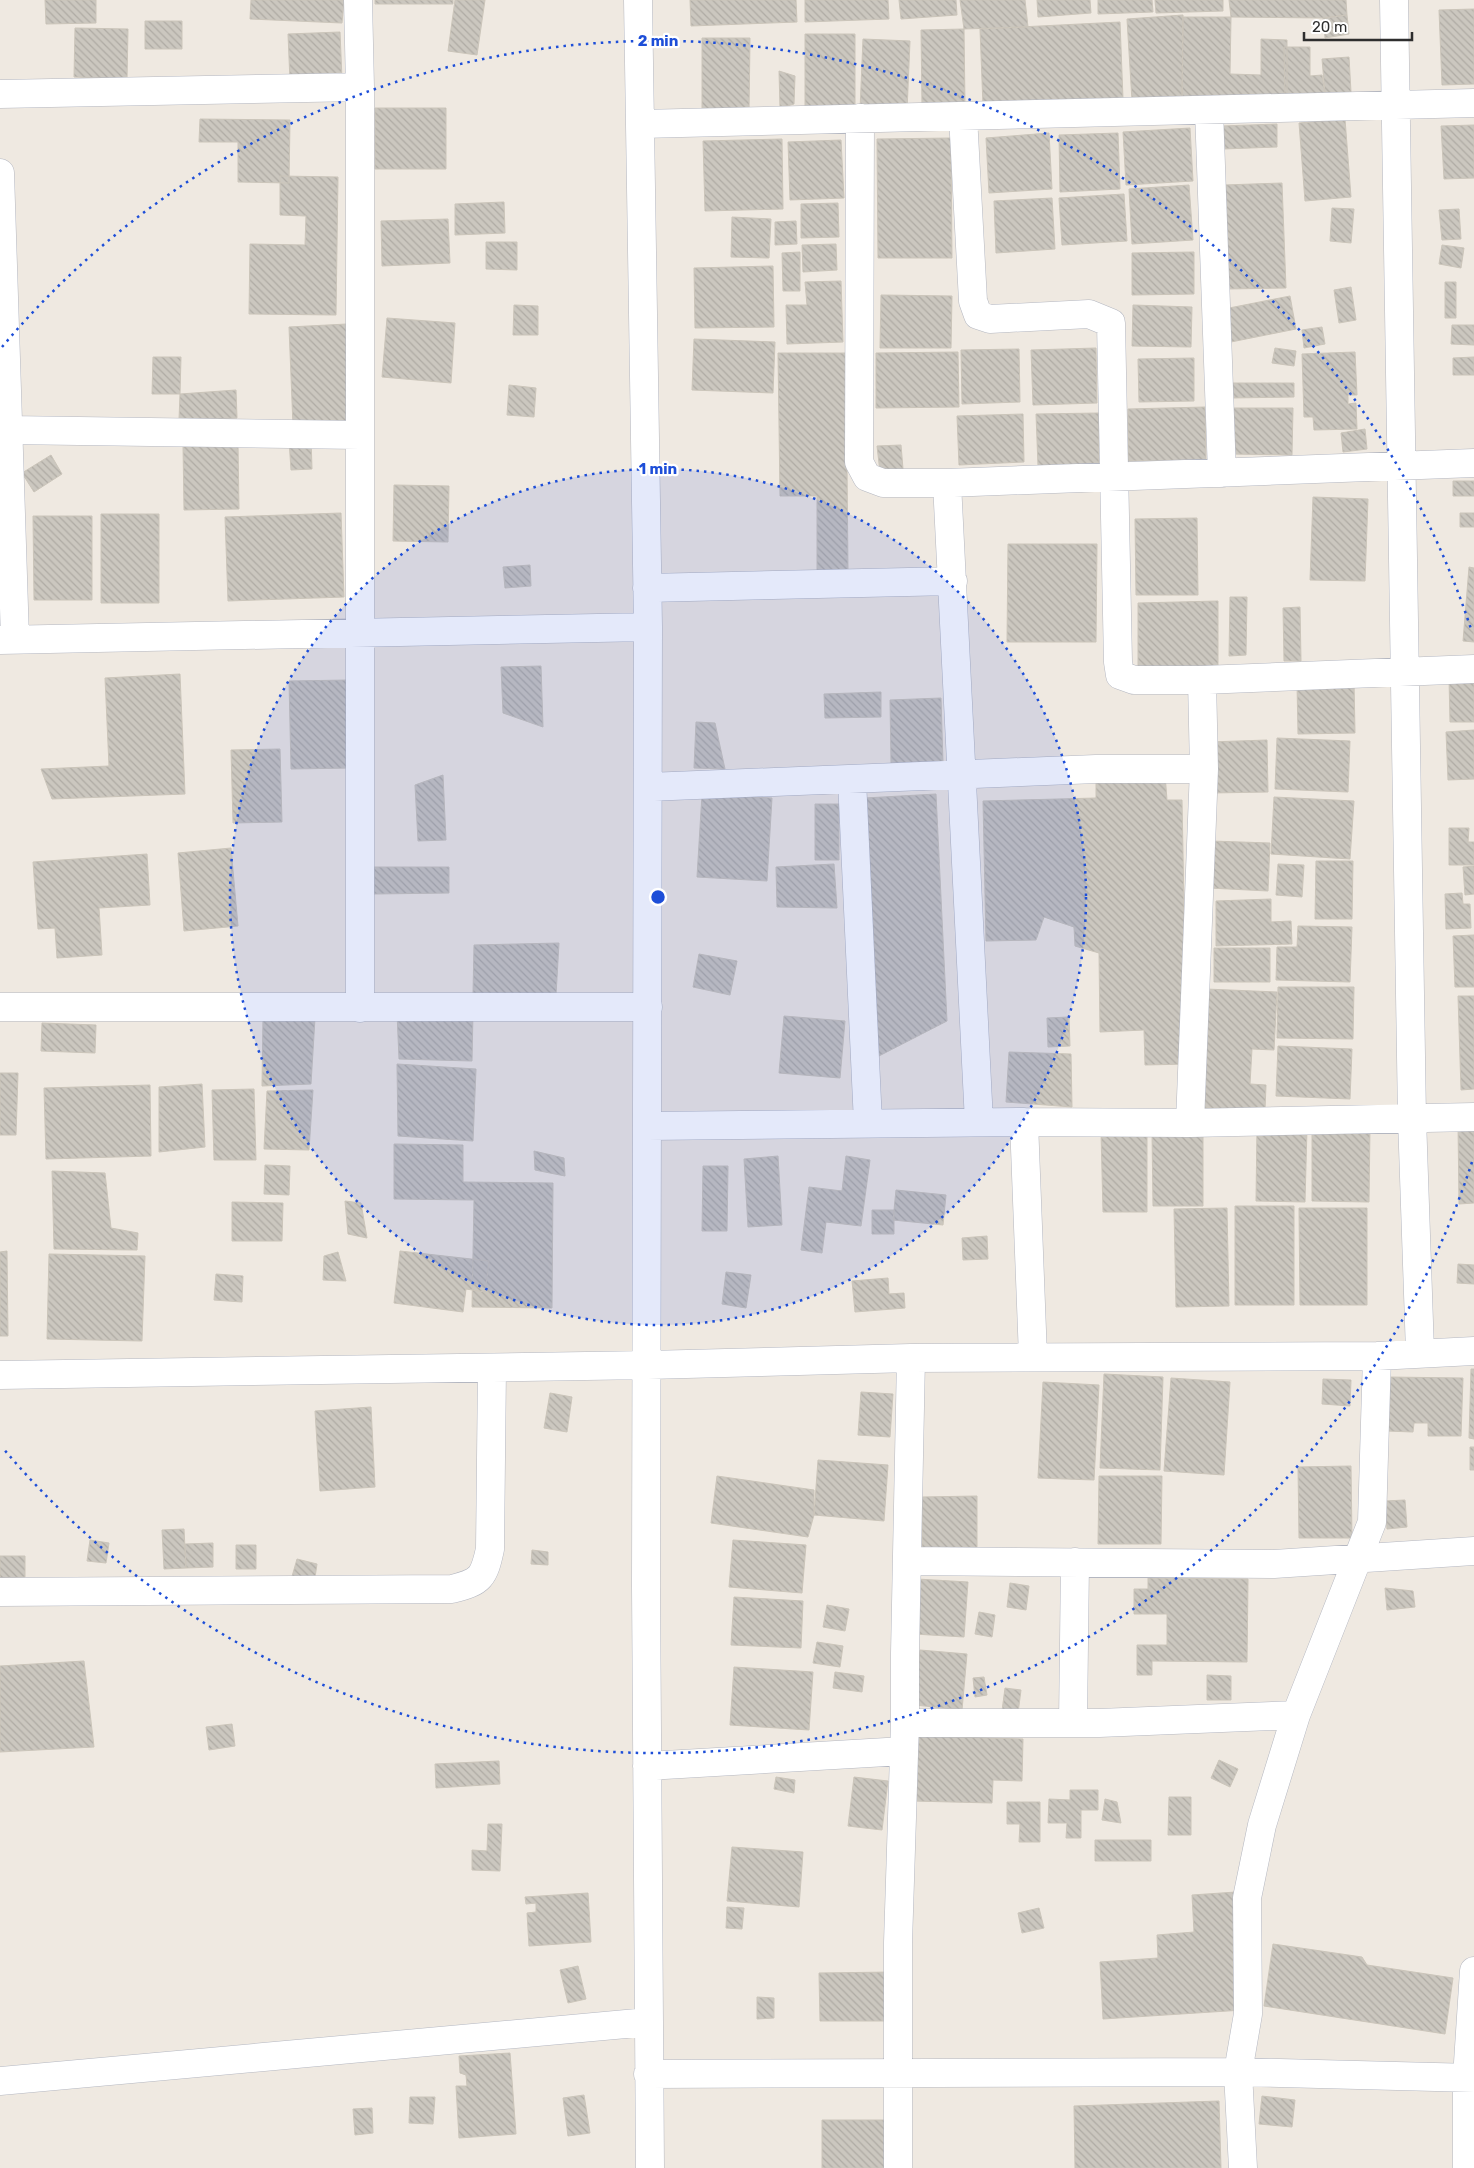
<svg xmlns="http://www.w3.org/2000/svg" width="1474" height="2168" viewBox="0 0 1474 2168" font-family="Rubik,sans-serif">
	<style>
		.building { fill: url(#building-back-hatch); stroke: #cbc5ba }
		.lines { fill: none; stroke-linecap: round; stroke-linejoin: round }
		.minor-casing { stroke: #b4b7c1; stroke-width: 29 }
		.minor { stroke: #fff; stroke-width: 28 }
		.ring { fill: none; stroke: #1d4ed8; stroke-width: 2.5; stroke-dasharray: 2.5 5 }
		.centre { fill: #1d4ed8; stroke: #fff; stroke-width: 2.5 }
		.ring-label { font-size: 15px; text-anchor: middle; font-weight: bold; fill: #1d4ed8; stroke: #fff; stroke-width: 4.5; stroke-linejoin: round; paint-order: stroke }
	</style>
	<defs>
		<pattern id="building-back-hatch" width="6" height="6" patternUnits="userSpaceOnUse" patternTransform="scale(1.25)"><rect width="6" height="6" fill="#cbc7bf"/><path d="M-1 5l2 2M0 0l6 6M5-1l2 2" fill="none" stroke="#afaba4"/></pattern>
	</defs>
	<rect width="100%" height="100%" fill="#efe9e1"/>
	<!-- building -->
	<path class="building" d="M45,0H96V23L46,24Z
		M251,0H344L342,23L250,19Z
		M375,0H453V4H375Z
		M455,0H485L477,55L448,51Z
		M690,0H796L797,22L691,26Z
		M805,0H888L889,19L805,22Z
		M899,0H956L957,15L901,19Z
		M960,0H1025L1028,27L964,29Z
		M1037,0H1090L1091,13L1038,17Z
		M1098,0H1152L1153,12L1098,14Z
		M1155,0H1223V11L1156,13Z
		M1229,0H1346L1347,15L1323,18L1231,17Z
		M1474,9V84L1442,85L1439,10Z
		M1183,15L1182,102L1132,101L1127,19Z
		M1347,15L1349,34L1325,38L1323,18Z
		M1183,17H1231L1230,74L1261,75V39L1287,40V103L1182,102Z
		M145,21H182V49H145Z
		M1120,22L1123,99L983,106L980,29Z
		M75,28L128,29L127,79L74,77Z
		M964,29L965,106H922L921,30Z
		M340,32L342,79L290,81L288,34Z
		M805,34H855V110H805Z
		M702,38H750L749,112L702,111Z
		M863,39L910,41L907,111L860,110Z
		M1284,47H1310V76L1322,75L1325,94L1285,98Z
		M1349,57L1351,92L1325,94L1322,59Z
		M779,71L795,76L794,104L780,108Z
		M375,108H446V169H375Z
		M200,119L290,120L289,183L238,182V142H199Z
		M1345,119L1351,197L1305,201L1299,123Z
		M1277,124V147L1223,149L1222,126Z
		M1474,125V178L1444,179L1441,126Z
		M1190,128L1193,181L1126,185L1123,132Z
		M1049,133L1052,189L989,193L986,138Z
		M1118,133L1120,189L1060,192L1059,135Z
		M951,138L952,258H878L877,139Z
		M782,139L783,209L705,211L703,141Z
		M841,140L844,198L790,200L788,142Z
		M280,176L338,177L336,315L249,314L250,244L305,245L306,216L280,215Z
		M1282,183L1286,288L1227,289L1224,185Z
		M1189,185L1193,240L1132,244L1129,189Z
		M1124,194L1127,241L1062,245L1059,198Z
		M1052,198L1055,249L996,253L994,201Z
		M504,202L505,233L455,235V204Z
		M838,203L839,237L801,238V204Z
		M1332,208L1354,209L1351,243L1330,241Z
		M1459,209L1461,239L1442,240L1439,210Z
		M732,217L771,219L769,258L731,257Z
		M448,219L450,263L382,266L381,221Z
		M796,221L797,244L775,245V222Z
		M486,242H517V270L486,269Z
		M836,244L837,270L803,272L802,245Z
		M1442,245L1464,248L1461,268L1439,264Z
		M800,252V291H783L782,253Z
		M1194,252V294L1132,295V253Z
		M773,266L774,327L695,328L694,268Z
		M841,281L843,342L787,344L786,305H807L805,282Z
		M1445,282H1456V318H1445Z
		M1351,287L1356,320L1339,323L1334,290Z
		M881,295L952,296L951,348H880Z
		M1290,296L1296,329L1226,343L1219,310Z
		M514,305L538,306V335H513Z
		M1133,305L1192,307L1191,347L1132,346Z
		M387,318L455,323L451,383L382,377Z
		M347,324L350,424L293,426L289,327Z
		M1452,325H1474V345L1451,344Z
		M1322,327L1325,344L1304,348L1302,330Z
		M694,339L775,342L773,393L692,390Z
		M1096,348L1097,403L1033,405L1031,350Z
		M1275,348L1296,351L1294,366L1272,363Z
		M1019,349L1020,402L962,404L961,350Z
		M958,352L959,407L876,408V353Z
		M1355,352L1357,395H1348V404L1356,403L1357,429L1314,430L1313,417H1304L1302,354Z
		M778,353H846L848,573H817V496H780Z
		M153,357H181L180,394H152Z
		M1474,357V375H1453V358Z
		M1194,358V401L1139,402L1138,359Z
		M1231,383H1294V397L1231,398Z
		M509,385L536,388L534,417L507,415Z
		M236,390L237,418L179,420L180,394Z
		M1205,407L1206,460L1128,461V409Z
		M1231,408H1293L1292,455L1230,454Z
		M1099,413V465L1038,466L1036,414Z
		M1023,414L1024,462L959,465L957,416Z
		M1365,429L1367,449L1343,452L1341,433Z
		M311,438L312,469L291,470L289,440Z
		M238,444L239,509L184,510L183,445Z
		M901,445L903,469L880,472L877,446Z
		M51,455L62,474L34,492L22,473Z
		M1453,481H1474V496H1453Z
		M394,485L449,486L448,542L393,541Z
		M1313,497L1368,499L1365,581L1310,580Z
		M341,513L344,597L228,601L225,517Z
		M1460,513H1474V527H1460Z
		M101,514H159V603H101Z
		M33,516H92V600H34Z
		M1197,518L1198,595H1136L1135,519Z
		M1008,544H1097L1096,642H1007Z
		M530,565L531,586L505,588L503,567Z
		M1469,567L1474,568V642L1463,641Z
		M1230,597H1247L1246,655L1229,656Z
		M1218,601V671L1138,673V603Z
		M1300,607L1301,661H1284L1283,608Z
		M541,666L543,727L503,713L501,667Z
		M180,674L185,794L52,799L41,769L109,766L105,678Z
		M1474,677V722H1450L1449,678Z
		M349,680L351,768L291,769L289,681Z
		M1354,682L1355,733L1298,734L1297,683Z
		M881,692V717L825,718L824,694Z
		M941,698L943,763L891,764L890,700Z
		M696,722L715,723L725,769L694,768Z
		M1474,730V779L1448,780L1446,732Z
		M1277,738L1350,741L1348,792L1275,789Z
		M1267,740L1268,792L1211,793L1210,742Z
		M280,749L282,822L233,823L231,750Z
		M1165,774L1167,800H1182L1187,1064L1145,1065L1144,1030L1100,1032L1099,953L1075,946L1074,927L1044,917L1036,940L986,941L983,801L1096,798V776Z
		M443,775L446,840L418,841L415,785Z
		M702,794L772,798L767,881L697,877Z
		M936,794L947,1021L877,1057L865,798Z
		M1274,797L1354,801L1350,859L1271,854Z
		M815,804H839V860H815Z
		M1449,828H1469L1468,842H1474V865H1449Z
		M1211,841L1270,843L1268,891L1209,888Z
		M231,848L238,926L184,931L178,853Z
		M147,854L150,905L99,908L102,955L57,958L55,928L38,929L33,862Z
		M1316,861H1353L1352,919H1315Z
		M834,864L837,908L777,907L776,867Z
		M1278,864L1304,865L1302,897L1276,895Z
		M1474,866V894L1465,895L1463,867Z
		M374,867H449V893L374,894Z
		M1462,893L1463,904H1470L1471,928L1446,929L1445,894Z
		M1271,899V922L1291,921L1292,944L1216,946V901Z
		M1298,926L1352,927L1350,982L1276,980L1277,947H1297Z
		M1474,935V987H1455L1453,936Z
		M559,943L556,995L473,994L474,945Z
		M1214,948H1270V982H1214Z
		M699,954L737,961L730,995L693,987Z
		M1278,987H1354L1353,1039L1277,1038Z
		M1206,989L1277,992L1274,1050L1252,1049L1250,1084L1266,1085L1265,1110L1201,1108Z
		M1458,996H1474V1089L1461,1090Z
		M473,1012L472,1061L399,1059L397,1013Z
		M784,1016L845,1021L840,1078L779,1073Z
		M1069,1017L1070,1046L1048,1047L1047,1018Z
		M263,1018H315L311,1084L262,1086Z
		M42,1023L96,1025L95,1053L41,1051Z
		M1278,1046L1352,1049L1350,1099L1276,1096Z
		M1009,1052L1071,1054L1072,1107L1006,1102Z
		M397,1064L476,1069L473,1141L398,1136Z
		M0,1073H18L16,1135H0Z
		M202,1084L205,1147L159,1152V1087Z
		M150,1085L151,1156L46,1159L44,1088Z
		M254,1089L256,1160H214L212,1090Z
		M313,1090L309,1150L264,1149L267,1091Z
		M1458,1123H1474V1203L1459,1204Z
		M1312,1126H1370L1369,1202L1312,1201Z
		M1257,1127L1307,1128L1305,1202L1256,1201Z
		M1147,1131V1212H1103L1101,1132Z
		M1203,1131V1206H1153L1152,1132Z
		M394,1144L463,1145V1182L553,1183L552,1308L472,1307L474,1200L394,1199Z
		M534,1151L564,1158L565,1176L535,1170Z
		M778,1156L782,1225L748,1227L744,1159Z
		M846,1156L870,1160L861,1226L826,1222L822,1253L801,1250L809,1187L842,1191Z
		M265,1165L290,1166L289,1195L264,1194Z
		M703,1166H728L727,1231H702Z
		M52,1171L105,1173L111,1228L138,1233L137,1250L54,1249Z
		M896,1190L946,1195L943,1225L893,1220Z
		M345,1201L361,1203L367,1238L348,1234Z
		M232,1202L283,1203L282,1241H232Z
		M1235,1206H1294V1305H1235Z
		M1227,1208L1229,1306L1176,1307L1174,1209Z
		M1299,1208H1367V1305H1300Z
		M872,1210H894V1234H872Z
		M987,1236L988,1259L963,1260L962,1238Z
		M7,1251L8,1336H0V1252Z
		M400,1251L489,1261L485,1292L466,1289L463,1312L394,1303Z
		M338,1252L346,1281L323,1280L324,1256Z
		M49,1254L145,1256L142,1341L47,1339Z
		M1458,1264L1474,1265V1284L1457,1283Z
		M726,1272L751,1275L746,1308L722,1304Z
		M216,1274L243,1276L242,1302L214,1300Z
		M888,1278L889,1294L904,1293L905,1308L855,1312L852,1281Z
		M1471,1369H1474V1439L1469,1438Z
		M1104,1374L1163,1377L1160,1470L1100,1468Z
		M1388,1377L1463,1378L1461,1436H1428V1423H1414L1413,1432L1387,1431Z
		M1171,1378L1230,1382L1224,1475L1164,1471Z
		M1323,1379L1351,1380L1350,1406L1322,1404Z
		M1043,1382L1099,1385L1094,1480L1038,1478Z
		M861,1392L893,1394L890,1437L858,1435Z
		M550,1393L572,1397L567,1432L544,1428Z
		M371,1407L375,1487L320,1491L315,1411Z
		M1470,1447H1474V1470H1470Z
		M818,1460L888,1465L884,1521L814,1515Z
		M1351,1466L1352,1538H1299L1298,1467Z
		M717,1476L814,1490V1515L808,1537L711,1523Z
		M1099,1476H1162L1161,1544H1098Z
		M977,1496V1549L922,1550V1497Z
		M1405,1500L1407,1527L1387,1529L1385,1501Z
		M184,1529L186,1568L164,1569L162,1530Z
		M90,1540L109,1543L106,1563L87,1561Z
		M733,1540L806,1545L802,1593L729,1587Z
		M213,1543V1567L186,1568L185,1544Z
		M236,1545H256V1569H236Z
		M532,1550L548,1552V1565L531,1564Z
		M0,1556H25V1577L0,1578Z
		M297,1559L317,1564L314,1584L291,1580Z
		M1148,1578L1248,1579L1247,1662L1152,1661V1675H1137V1645H1167V1614H1134V1589H1148Z
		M917,1579L968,1582L964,1637L914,1634Z
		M1010,1583L1029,1586L1026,1610L1007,1607Z
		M1385,1588L1413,1591L1415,1607L1387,1610Z
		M734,1597L803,1601L801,1648L731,1645Z
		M827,1605L849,1609L845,1631L823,1627Z
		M979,1612L995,1615L992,1637L975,1634Z
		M817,1642L843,1646L840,1667L813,1663Z
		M920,1650L967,1654L962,1710L915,1705Z
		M84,1661L94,1747L0,1752V1666Z
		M734,1667L813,1672L809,1730L730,1725Z
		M835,1672L864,1676L862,1692L833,1688Z
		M1207,1675L1231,1676V1700H1207Z
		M984,1677L987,1695L975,1697L973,1678Z
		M1005,1688L1021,1690L1018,1713L1002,1711Z
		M232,1724L235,1746L209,1750L206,1727Z
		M914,1736L1023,1739L1022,1781L993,1780L992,1803L913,1801Z
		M1219,1760L1238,1769L1230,1787L1211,1778Z
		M499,1761L500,1784L436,1788L435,1764Z
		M776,1777L795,1780L794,1793L774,1789Z
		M854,1777L888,1781L882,1830L848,1826Z
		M1070,1790H1098V1810H1081V1838H1066L1067,1823H1048L1049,1799L1070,1800Z
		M1169,1797H1191V1835H1168Z
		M1105,1799L1117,1802L1121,1823L1102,1820Z
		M1007,1802H1040V1842H1019L1020,1824H1007Z
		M488,1824H502L500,1871L472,1870V1850L487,1851Z
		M1095,1840H1151V1861H1095Z
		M732,1847L803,1852L799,1907L727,1901Z
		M1236,1892L1243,2010L1103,2019L1100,1962L1158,1958L1157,1935L1194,1932L1192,1895Z
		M588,1893L591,1942L529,1946L527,1913L536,1912V1903L526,1904L525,1897Z
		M727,1907L744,1908L742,1929L726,1928Z
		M1039,1908L1044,1928L1022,1933L1018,1913Z
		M1273,1944L1362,1957L1367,1965L1453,1978L1445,2034L1264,2006Z
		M578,1966L586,1999L568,2003L560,1970Z
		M893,1972V2021H820L819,1973Z
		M757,1997L774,1998V2018L757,2019Z
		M510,2053L516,2134L459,2138L456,2086H467L466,2075L460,2073L459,2056Z
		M584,2095L590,2133L568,2136L563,2098Z
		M1262,2096L1295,2100L1292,2127L1259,2124Z
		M410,2097H435L433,2124L409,2123Z
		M1219,2101L1221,2168H1075L1074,2106Z
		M372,2108L373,2133L355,2135L353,2109Z
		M822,2120H892V2168H822Z"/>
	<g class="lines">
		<defs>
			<path id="minor" d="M358,0L360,87V1008
				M638,0L648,627L646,1587L650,2168
				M1394,0L1412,1118L1420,1352
				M0,94L360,87
				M1209,110L1222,473
				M963,116L973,301L978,315L990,319L1089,314L1111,323L1118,662L1120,675L1134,680H1202L1474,669
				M860,118L859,462L867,477L883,483H947L1474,463
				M641,124L1474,103
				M0,173L15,639
				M8,430L360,435
				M947,483L979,1122
				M647,588L953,581
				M0,640L648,627
				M852,780L868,1123
				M648,787L1096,769H1204
				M0,1007H648
				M1024,1122L1033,1357
				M1190,1123L1204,769L1202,680
				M648,1126L1024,1122L1190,1123L1474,1117
				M0,1375L648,1365L911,1358L1377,1356L1474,1351
				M907,1561L1274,1564L1474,1551
				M0,1592L452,1589C481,1582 484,1577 490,1549L492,1368
				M905,1723H1099L1296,1715
				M1073,1723L1075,1562
				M647,1766L904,1751
				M648,2074L1238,2072L1474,2078
				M0,2081L648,2022
				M898,2168V1943L905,1723V1653L911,1358
				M1243,2168L1238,2072L1248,2014L1247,1898L1262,1825L1296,1715L1372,1522L1377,1356
				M1467,2168V2078L1474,1971"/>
		</defs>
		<!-- minor casing -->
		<use href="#minor" class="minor-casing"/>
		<!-- minor -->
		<use href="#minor" class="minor"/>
	</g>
	<!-- distance rings -->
	<circle cx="658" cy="897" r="428" fill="#1d4ed8" fill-opacity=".12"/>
	<g class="ring">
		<circle cx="658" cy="897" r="428"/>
		<path d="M1472 1162A856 856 0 0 1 2 1447M2 347A856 856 0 0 1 1472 632"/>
	</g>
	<circle cx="658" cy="897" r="8" class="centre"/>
	<g class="ring-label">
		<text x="658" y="46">2 min</text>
		<text x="658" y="474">1 min</text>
	</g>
	<!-- scale -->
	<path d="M1304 32v8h108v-8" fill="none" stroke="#2e2e2e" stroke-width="2.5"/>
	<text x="1312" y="32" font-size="15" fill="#2e2e2e" stroke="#ffffff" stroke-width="4" paint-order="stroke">20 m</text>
</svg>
